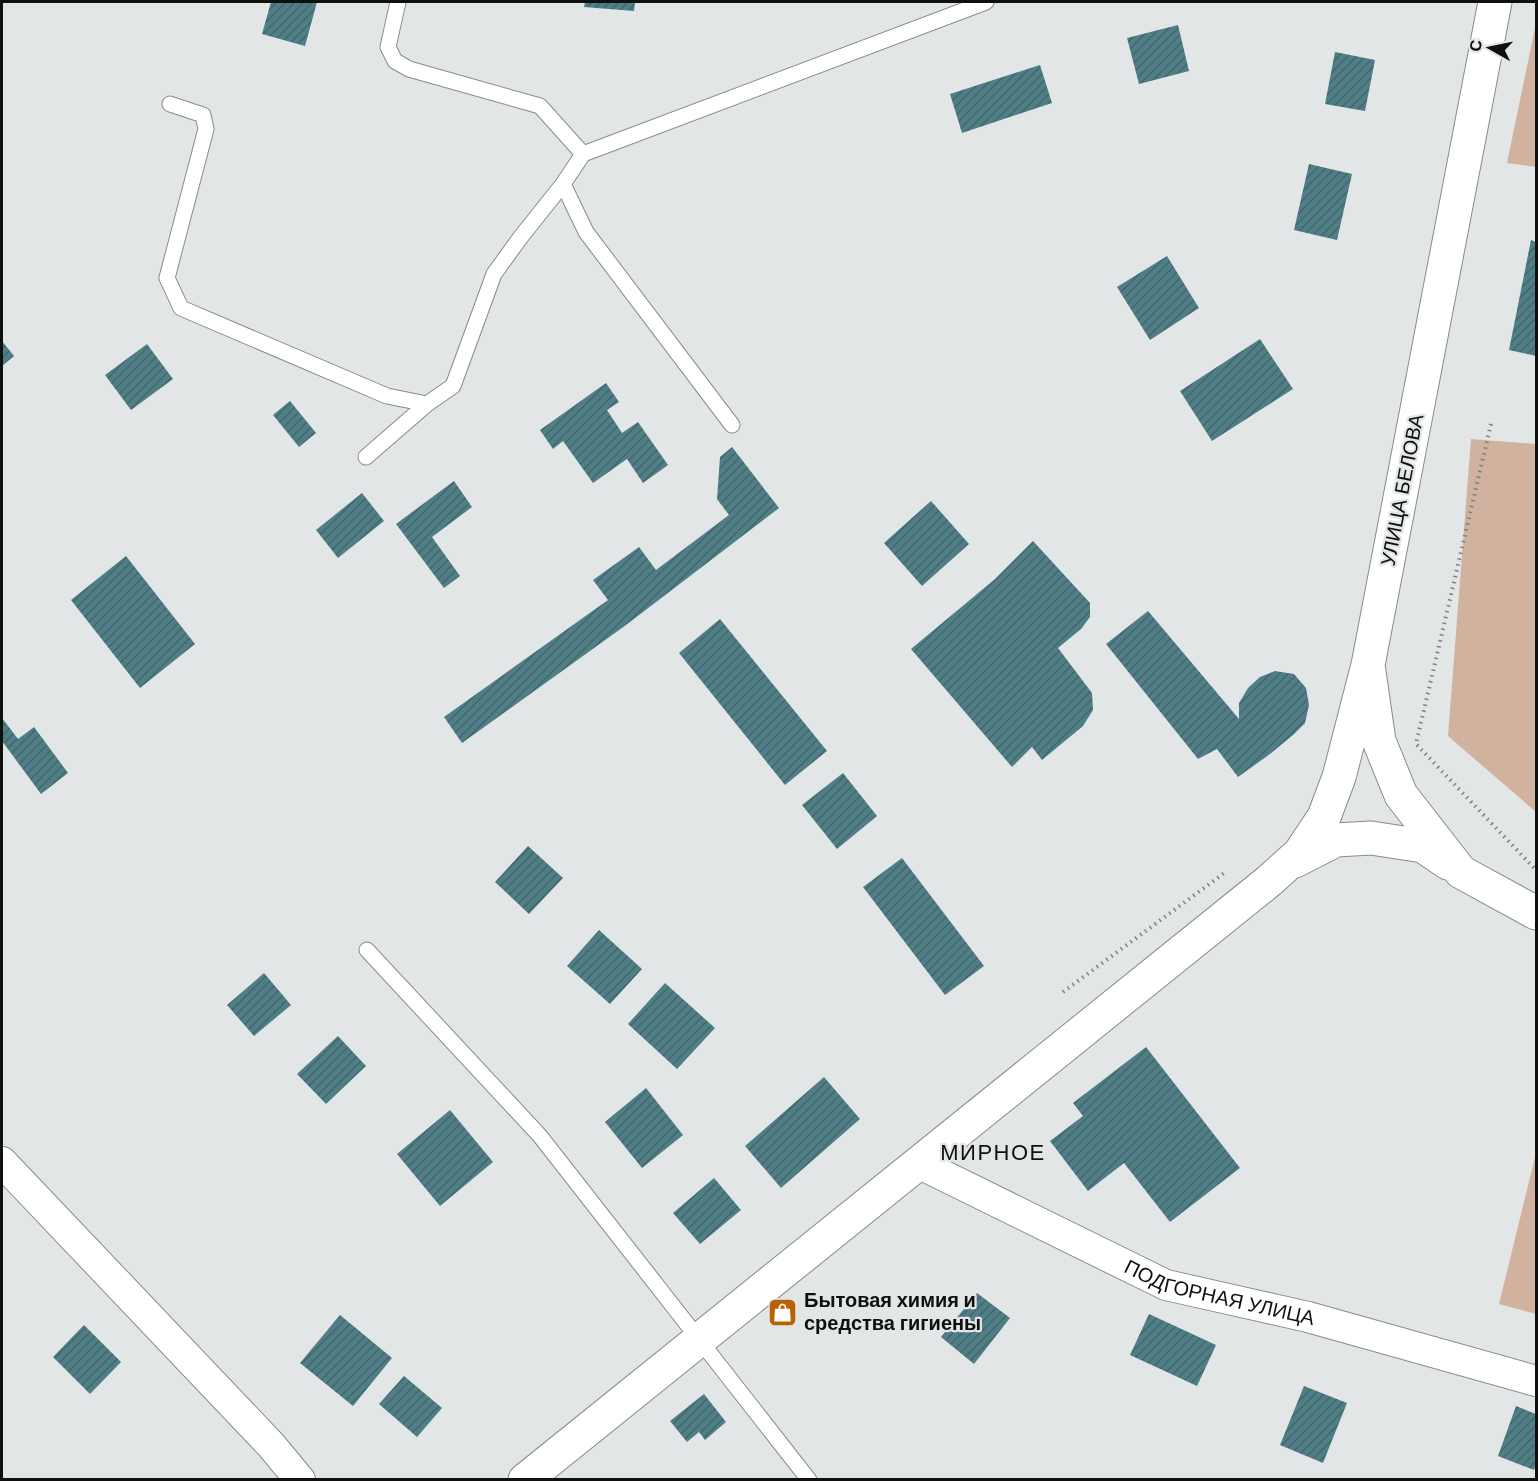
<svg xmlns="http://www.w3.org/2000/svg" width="1538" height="1481" viewBox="0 0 1538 1481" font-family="'DM Sans',sans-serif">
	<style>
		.green { fill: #d0b29e }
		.building { fill: url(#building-hatch) }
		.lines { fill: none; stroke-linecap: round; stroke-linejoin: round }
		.service-casing { stroke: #878b8c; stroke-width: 17 }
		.minor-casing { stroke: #878b8c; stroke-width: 32 }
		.secondary-casing { stroke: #878b8c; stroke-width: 35 }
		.path { stroke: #7f8283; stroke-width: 4; stroke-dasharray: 1.5 4.5; stroke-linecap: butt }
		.service { stroke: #fff; stroke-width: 15 }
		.minor { stroke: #fff; stroke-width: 30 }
		.secondary { stroke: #fff; stroke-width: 33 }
		.labels { text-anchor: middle; stroke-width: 4.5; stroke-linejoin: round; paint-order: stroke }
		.street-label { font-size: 20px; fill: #0f1010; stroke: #e2e6e7 }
		.poi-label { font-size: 20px; font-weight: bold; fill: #0f1010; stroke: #e2e6e7; text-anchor: start }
		.quarter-label { font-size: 22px; letter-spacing: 1.5px; fill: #0f1010; stroke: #e2e6e7 }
	</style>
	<defs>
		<pattern id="building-hatch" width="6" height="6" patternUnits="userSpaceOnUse" patternTransform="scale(1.5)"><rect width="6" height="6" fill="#507e86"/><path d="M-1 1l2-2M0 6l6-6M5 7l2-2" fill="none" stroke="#41666c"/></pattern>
	</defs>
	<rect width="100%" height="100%" fill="#e2e6e7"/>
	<!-- green -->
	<path class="green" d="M1536,23V167L1507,163Z
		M1471,439L1536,444V812L1448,736Z
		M1536,1153V1314L1499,1304Z"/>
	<!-- building -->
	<path class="building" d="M271,2H317L305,46L262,34Z
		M585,2H635L634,11L584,7Z
		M1178,25L1189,71L1139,84L1127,38Z
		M1335,52L1375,60L1365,111L1325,104Z
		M1040,65L1052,103L962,133L950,94Z
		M1309,164L1352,174L1337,240L1294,230Z
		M1531,240L1536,242V356L1509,350Z
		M1167,256L1199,308L1150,340L1117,287Z
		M1260,339L1293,389L1212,441L1180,391Z
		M2,341L14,356L2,366Z
		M147,344L173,379L131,410L105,375Z
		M606,383L619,402L607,410L622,433L638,422L668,465L643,483L627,459L593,483L563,441L553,449L540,430Z
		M290,401L316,433L299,447L273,415Z
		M732,447L779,508L626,625L462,743L444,717L608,600L593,580L639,547L656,570L729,515L717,499L720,457Z
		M454,481L472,507L432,537L460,576L444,588L396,524Z
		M362,493L384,521L338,558L316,530Z
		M931,501L969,544L922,586L884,543Z
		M1033,541L1090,603V617L1081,629L1058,648L1092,693L1093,710L1083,726L1042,760L1032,747L1012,767L911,649L995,579Z
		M126,556L195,644L140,688L71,600Z
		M1148,611L1239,719V703L1248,688L1260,677L1275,671L1294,674L1306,688L1309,705L1305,723L1293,735L1270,754L1238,777L1217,749L1198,759L1106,644Z
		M720,619L827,751L785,785L679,653Z
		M2,718L18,739L34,727L68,773L41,794L2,741Z
		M843,773L877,816L837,849L802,805Z
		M528,846L563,878L529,914L495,882Z
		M902,858L984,966L945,995L863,887Z
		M599,930L642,969L610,1004L567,966Z
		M264,973L291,1005L254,1036L227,1005Z
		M665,983L715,1028L677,1069L628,1024Z
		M338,1036L366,1066L326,1104L297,1074Z
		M1146,1047L1240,1168L1170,1222L1124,1163L1088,1191L1050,1141L1083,1116L1073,1103Z
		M824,1077L860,1119L781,1188L745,1146Z
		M646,1088L683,1135L642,1168L605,1122Z
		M450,1110L493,1162L440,1206L397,1154Z
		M714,1178L741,1210L700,1244L673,1213Z
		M977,1293L1010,1318L974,1364L941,1337Z
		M1149,1314L1216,1345L1197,1386L1130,1355Z
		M340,1315L392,1358L353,1406L300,1363Z
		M84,1325L121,1362L90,1394L53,1357Z
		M404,1376L442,1408L417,1437L379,1404Z
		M1304,1386L1347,1403L1323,1463L1280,1445Z
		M704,1394L726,1422L705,1440L699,1432L687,1442L670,1421Z
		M1516,1406L1536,1414V1464L1534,1470L1498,1456Z"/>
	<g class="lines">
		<defs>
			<path id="service" d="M398,2L388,47L395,61L409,69L540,106L583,154
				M170,104L203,115L206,129L167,278L181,308L387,396L427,404L453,386L494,274L520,238L563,184L583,154L986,2
				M563,184L586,232L732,425
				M366,457L427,404
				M367,950L540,1136L809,1480"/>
			<g id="minor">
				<path d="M2,1162L271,1445L300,1480"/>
				<path id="s1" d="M918,1163L1166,1285L1308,1317L1536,1381"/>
			</g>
			<path id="secondary" d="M1495,2L1368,665L1379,741L1401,795L1461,872L1536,913
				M1295,861L1336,840L1371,838L1423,846L1448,863
				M525,1480L1269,881L1300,853L1324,817L1339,777L1368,665"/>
		</defs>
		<!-- service casing -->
		<use href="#service" class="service-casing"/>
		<!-- minor casing -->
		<use href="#minor" class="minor-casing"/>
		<!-- secondary casing -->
		<use href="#secondary" class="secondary-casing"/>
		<!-- path -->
		<path class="path" d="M1491,424L1416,744L1536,870
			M1063,992L1227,871"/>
		<!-- service -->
		<use href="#service" class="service"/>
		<!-- minor -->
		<use href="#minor" class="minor"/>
		<!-- secondary -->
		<use href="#secondary" class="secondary"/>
	</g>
	<!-- icons -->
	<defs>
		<symbol id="shop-square" viewBox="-11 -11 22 22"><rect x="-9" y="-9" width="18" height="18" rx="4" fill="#bb6104" stroke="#e2e6e7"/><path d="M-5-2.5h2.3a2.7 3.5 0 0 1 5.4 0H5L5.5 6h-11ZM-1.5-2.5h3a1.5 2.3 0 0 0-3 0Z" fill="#fff"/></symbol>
	</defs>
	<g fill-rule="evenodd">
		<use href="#shop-square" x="766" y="1296" width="33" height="33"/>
	</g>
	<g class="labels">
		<!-- street labels -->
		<g class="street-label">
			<text transform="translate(1402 490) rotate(-79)" y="7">УЛИЦА БЕЛОВА</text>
			<text dy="7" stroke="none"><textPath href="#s1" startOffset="330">ПОДГОРНАЯ УЛИЦА</textPath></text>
		</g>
		<!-- poi labels -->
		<g class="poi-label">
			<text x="804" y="1307">Бытовая химия и<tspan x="804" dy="23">средства гигиены</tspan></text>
		</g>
		<!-- quarter labels -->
		<g class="quarter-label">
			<text x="993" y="1160">МИРНОЕ</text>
		</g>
	</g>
	<!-- border -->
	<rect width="1538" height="1481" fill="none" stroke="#0f1010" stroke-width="6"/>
	<!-- north arrow -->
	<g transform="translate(1490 48) rotate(279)" stroke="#e2e6e7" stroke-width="4.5" paint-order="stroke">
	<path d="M0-4.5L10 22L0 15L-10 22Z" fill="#0f1010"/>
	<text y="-9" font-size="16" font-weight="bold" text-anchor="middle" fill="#0f1010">С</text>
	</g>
</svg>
